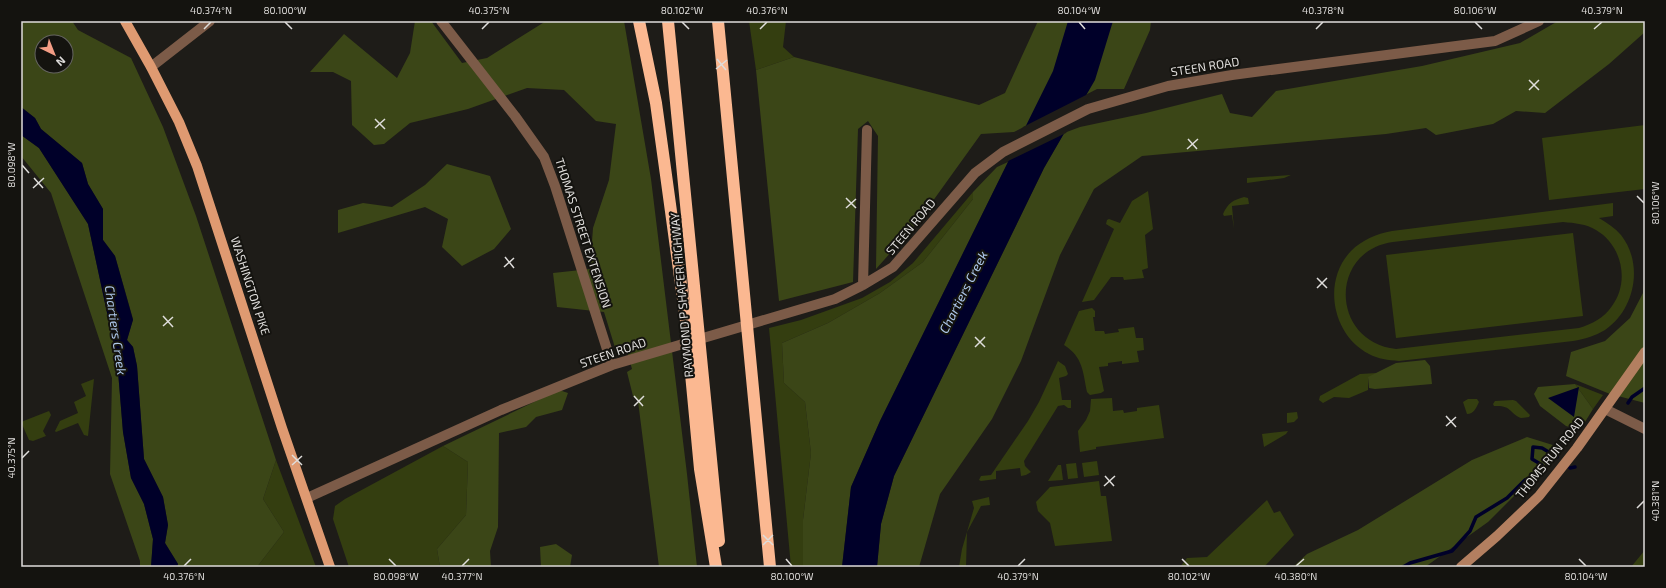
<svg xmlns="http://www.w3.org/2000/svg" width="1666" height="588" viewBox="0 0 1666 588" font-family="'Exo 2',sans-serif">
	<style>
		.green { fill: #343e10; fill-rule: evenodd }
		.forest { fill: #3b4617; fill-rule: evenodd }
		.water { fill: #000029 }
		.pier { fill: #1e1c18 }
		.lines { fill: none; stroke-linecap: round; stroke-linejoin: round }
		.stream { stroke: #000029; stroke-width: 3.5 }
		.street { stroke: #7c5b48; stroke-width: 10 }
		.secondary { stroke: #b37f60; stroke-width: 10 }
		.primary { stroke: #df9a71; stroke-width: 10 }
		.highway { stroke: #fbb891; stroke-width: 12 }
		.ticks { fill: none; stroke: #dfdddb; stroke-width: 1.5 }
		.labels { text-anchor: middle; stroke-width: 4; stroke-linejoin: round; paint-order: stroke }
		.street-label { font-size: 12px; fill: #dfdddb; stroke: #14130f }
		.water-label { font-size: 13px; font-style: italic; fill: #afc9ed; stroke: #14130f }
		.neatline { fill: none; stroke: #dfdddb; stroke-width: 1.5 }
		.ticks-label { font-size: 10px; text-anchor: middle; fill: #dfdddb }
	</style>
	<rect width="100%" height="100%" fill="#1e1c18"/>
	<!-- green -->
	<path class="green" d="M749,21H786L783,47L794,57L756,70Z
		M1645,125V189L1549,200L1542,138Z
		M1291,175L1284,178L1247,183V178Z
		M1148,191L1153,229L1145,235L1148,268L1142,270L1144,278L1124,280L1123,277H1111L1094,300L1082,302L1114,229L1106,224L1107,220L1109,219L1120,223L1132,201Z
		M973,192V199L923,262L880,293L828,323L782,343L784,383L805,402L811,453L803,520V567H791L769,328L801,320L862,298L890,282L913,263Z
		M1244,197L1248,198L1249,204L1232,206L1234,229L1232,215L1224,216L1223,214C1228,203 1233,200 1244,197Z
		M1613,203V216L1599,218C1607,223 1615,228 1621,235C1644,264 1635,310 1605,330C1595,336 1585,339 1573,341L1399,361C1388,360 1378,359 1369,354C1332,335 1322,281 1351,251C1362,240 1376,234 1392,231ZM1563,222C1575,223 1586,224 1596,230C1622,245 1630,282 1612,306C1604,318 1592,324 1579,328L1396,349C1331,342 1328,251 1393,242Z
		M1573,233L1583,316L1396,338L1386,255Z
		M1092,308L1095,311V317H1093L1095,331H1104L1105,334L1119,332L1118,329L1134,327L1136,338H1143L1144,350L1137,351L1139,362L1122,364V361L1108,363V366L1099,367L1104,391L1101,393L1090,395L1087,392C1083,372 1083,357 1064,345L1079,311Z
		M1058,361L1065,366L1068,374L1066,376L1059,378L1062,400H1071V408H1068L1064,405L1058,406L1024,461L1025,466L1031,472L1026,475L1021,476L1020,468L996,471V479L981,481L979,480L981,476L991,475L1028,421L1039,402Z
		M1377,373L1368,378V390L1349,398L1334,397L1323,403L1319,400L1320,396L1360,374Z
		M94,379L88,436L84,435L78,423L56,432L55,431L60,421L78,413L74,402L86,396L81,384Z
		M1575,384L1603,395L1593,409Z
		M1112,398L1113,411L1123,410L1124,413L1137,411V408L1159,405L1164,438L1096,447V449L1080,452L1078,431L1086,420L1090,411L1091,399Z
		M1468,399H1477L1479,402C1476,408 1474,414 1467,414L1463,402Z
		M1513,400L1516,401L1530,415L1529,417L1521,418C1509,413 1512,405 1494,406L1493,404L1495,401Z
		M49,411L51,415L43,431L46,436L33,441L29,440L21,422Z
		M1297,412L1298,418L1294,422L1287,423V413Z
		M1288,431L1286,434L1264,447L1262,434Z
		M443,446L468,462L466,515L437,549L440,567H349L333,519L335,506L345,499Z
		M276,460L316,567H257L284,532L263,499Z
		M1097,461L1099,475L1084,477L1082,463Z
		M1076,463L1078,478L1068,479L1066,464Z
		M1058,465H1061L1063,480L1048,481Z
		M1099,481L1101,496H1106L1112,541L1055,546L1050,523L1038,511L1036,502L1050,487Z
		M989,497L990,505L981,506L967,532L966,567H959L962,549L974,508L972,501Z
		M1267,500L1274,513L1280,511L1294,535L1264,567H1180L1187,558L1207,557Z
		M1645,550V567H1631Z"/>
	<!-- forest -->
	<path class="forest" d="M21,21H72L78,30L131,58L163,127L196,216L276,460L263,499L284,532L257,567H177L178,564L165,543L168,525L163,497L144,459L137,366L133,347L127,340L133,319L115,256L103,240V209L88,184L82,163L41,129L35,118L21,107ZM42,42H66V66H42Z
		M415,21H431L462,63L487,58L546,21H624L651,179L687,474L697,567H659L638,401L633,396L627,372L632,369L627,351L617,354L604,312L557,307L553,273L590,269L593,228L609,180L616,124L596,121L564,90L527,88L468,109L410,123L384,144L374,145L352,125L351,81L333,72H310L344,34L397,78L410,53Z
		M1038,21H1151L1150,30L1124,89H1097L1014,132L981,134L917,223L876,269L878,136L868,121L858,129L853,282L779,301L756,70L794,57L979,105L1005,93Z
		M1558,21H1645V32L1609,64L1545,113L1516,111L1493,124L1436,135L1426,128L1386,134L1142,156L1094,189L1060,255L1021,361L992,419L940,494L919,567H877L881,524L894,476L1044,168L1064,133L1080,127L1146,113L1222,94L1230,113L1252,117L1276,91L1422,66L1520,43Z
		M21,135L39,148L88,224L117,359L123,432L131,478L144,504L153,539L151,567H140V561L110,474L112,378L51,193L21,156Z
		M1008,162L880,421L851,487L842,567H803V520L811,453L805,402L784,383L782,343L828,323L880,293L923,262L973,199V192L997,167Z
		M447,164L490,176L511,229L494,249L462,266L442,247L448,219L425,207L338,233V210L363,203L392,207L425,185Z
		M1645,274V403L1610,394L1566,376L1571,352L1605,341L1630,318L1643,293Z
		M1425,360L1430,366L1432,384L1375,389L1369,388L1368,377L1396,363Z
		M1575,384L1593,409L1580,430L1566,426L1540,406L1534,394L1538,387Z
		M559,390L568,393L562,410L536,417L526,427L499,433L498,527L490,551L491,567H440L437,549L466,515L468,462L443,446Z
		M1527,437L1556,446L1548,462L1488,522L1425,567H1293L1307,554L1358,530L1472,460Z
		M556,544L572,555L570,567H541L540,547Z"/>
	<!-- water -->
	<path class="water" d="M1068,21H1113L1095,80L1044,168L894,476L881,524L877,567H842L851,487L880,421L1053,71Z
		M21,107L35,118L41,129L82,163L88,184L103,209V240L115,256L133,320L127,340L133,347L137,366L144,459L163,497L168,525L165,543L178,564L177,567H151L153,539L144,504L131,478L123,432L117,359L88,224L39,148L21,135Z
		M1579,387L1574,417L1548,398Z"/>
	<!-- pier -->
	<path class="pier" d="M1090,93L1066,133L1006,162L1023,127Z"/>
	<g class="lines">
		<!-- stream -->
		<path class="stream" d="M1628,403L1632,397L1645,388
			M1570,468L1575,467
			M1403,567L1410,563L1452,551L1470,531L1476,517L1507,498L1525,480L1541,474L1542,465L1532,459L1533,447L1542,448L1557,457"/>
		<!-- street -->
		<path class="street" d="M441,21L515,116L544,157L555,186L612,365
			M151,67L210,21
			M863,285L867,130
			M1605,409L1645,429
			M307,498L501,410L612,365L835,299L863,285L893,267L975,173L1003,152L1088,109L1168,86L1232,75L1495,41L1539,21"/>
		<!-- secondary -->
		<path class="secondary" d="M1461,567L1497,536L1539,496L1577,448L1645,352"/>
		<!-- primary -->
		<path class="primary" d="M125,21L151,67L179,122L197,166L282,428L330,567"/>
		<!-- highway -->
		<path class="highway" d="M639,21L656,103L666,175L686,321L700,469L716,567
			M668,21L719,541
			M718,21L770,567"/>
	</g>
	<!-- ticks -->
	<path class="ticks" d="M285,22L292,29M682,22L689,29M1079,22L1085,29M1475,22L1482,29M204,29L211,22M482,29L489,22M760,29L767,22M1316,29L1323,22M1594,29L1602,22M717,59L726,70M716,69L727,60M1529,80L1539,90M1529,90L1539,80M375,119L385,129M375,128L385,119M1188,139L1197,149M1187,149L1198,139M22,165L29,173M34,178L43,188M33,188L44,178M1637,196L1644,203M846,198L856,208M846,208L856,199M505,257L514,268M504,267L514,258M1317,278L1327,288M1317,288L1327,278M163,316L173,327M163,326L173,317M975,337L985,347M975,347L985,337M634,396L643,406M634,406L644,396M1446,416L1456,427M1446,426L1456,417M292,455L302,465M22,458L29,451M292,465L302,456M1105,476L1114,486M1104,486L1115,476M1637,508L1644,501M763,535L773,545M763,545L773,535M389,559L396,566M786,559L792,566M1182,559L1189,566M1579,559L1586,566M184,566L191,559M462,566L469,559M1018,566L1025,559M1296,566L1304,559"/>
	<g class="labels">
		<!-- street labels -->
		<g class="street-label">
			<text transform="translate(1205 67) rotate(-9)" y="4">STEEN ROAD</text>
			<text transform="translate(911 227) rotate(-50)" y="4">STEEN ROAD</text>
			<text transform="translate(583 233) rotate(72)" y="4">THOMAS STREET EXTENSION</text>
			<text transform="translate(250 286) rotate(72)" y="4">WASHINGTON PIKE</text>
			<text transform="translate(682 295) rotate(-95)" y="4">RAYMOND P SHAFER HIGHWAY</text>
			<text transform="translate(613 353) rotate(-19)" y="4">STEEN ROAD</text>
			<text transform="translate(1550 458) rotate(-51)" y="4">THOMS RUN ROAD</text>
		</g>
		<!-- water labels -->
		<g class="water-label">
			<text transform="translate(963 292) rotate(-63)" y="5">Chartiers Creek</text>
			<text transform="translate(116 330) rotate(82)" y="5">Chartiers Creek</text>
		</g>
	</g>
	<!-- border -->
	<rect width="1666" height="588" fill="none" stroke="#14130f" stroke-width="44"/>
	<!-- north arrow -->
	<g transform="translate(54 54) rotate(137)"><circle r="19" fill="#14130f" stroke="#656461"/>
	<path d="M0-3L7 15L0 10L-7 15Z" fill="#f49e86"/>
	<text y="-6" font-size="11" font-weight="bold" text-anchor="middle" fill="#dfdddb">N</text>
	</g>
	<rect x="22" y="22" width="1622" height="544" class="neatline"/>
	<g class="ticks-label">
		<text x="211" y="14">40.374°N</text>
		<text x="285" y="14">80.100°W</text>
		<text x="489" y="14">40.375°N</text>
		<text x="682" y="14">80.102°W</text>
		<text x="767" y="14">40.376°N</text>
		<text x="1079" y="14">80.104°W</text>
		<text x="1323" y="14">40.378°N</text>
		<text x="1475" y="14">80.106°W</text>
		<text x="1602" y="14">40.379°N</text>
		<text transform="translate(11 165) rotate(-90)" y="4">80.098°W</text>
		<text transform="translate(1655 203) rotate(-90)" y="4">80.106°W</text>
		<text transform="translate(11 458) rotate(-90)" y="4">40.375°N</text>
		<text transform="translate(1655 501) rotate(-90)" y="4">40.381°N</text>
		<text x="184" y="580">40.376°N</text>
		<text x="396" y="580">80.098°W</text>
		<text x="462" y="580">40.377°N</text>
		<text x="792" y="580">80.100°W</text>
		<text x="1018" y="580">40.379°N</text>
		<text x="1189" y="580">80.102°W</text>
		<text x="1296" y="580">40.380°N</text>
		<text x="1586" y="580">80.104°W</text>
	</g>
</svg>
